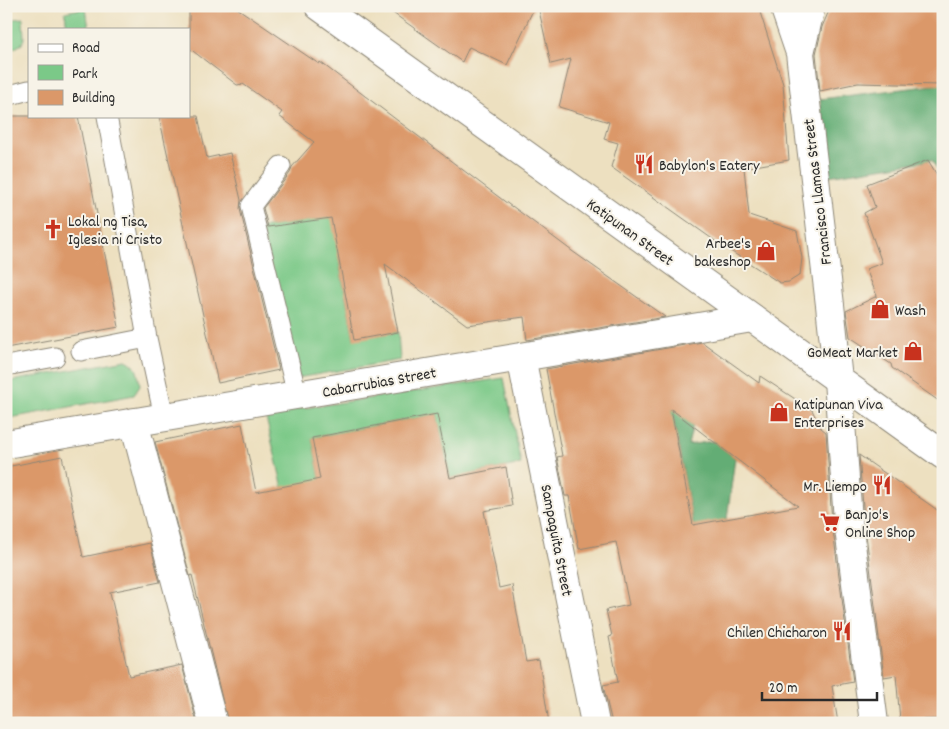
<svg xmlns="http://www.w3.org/2000/svg" width="949" height="729" viewBox="0 0 949 729" font-family="Dekko,sans-serif">
	<style>
		.green { fill: #7bc988; stroke: #537a5a }
		.forest { fill: #64ad74; stroke: #486c50 }
		.building { fill: #db9869; fill-rule: evenodd }
		.lines { fill: none; stroke-linecap: round; stroke-linejoin: round }
		.lane-casing { stroke: #8c8676; stroke-width: 21 }
		.street-casing { stroke: #8c8676; stroke-width: 30 }
		.secondary-casing { stroke: #8c8676; stroke-width: 30 }
		.lane { stroke: #fff; stroke-width: 19 }
		.street { stroke: #fff; stroke-width: 28 }
		.secondary { stroke: #fff; stroke-width: 28 }
		.labels { text-anchor: middle; stroke-width: 4; stroke-linejoin: round; paint-order: stroke }
		.poi-label { font-size: 16px; fill: #2b2b2b; stroke: #f7f3e8; text-anchor: start }
		.street-label { font-size: 16px; fill: #2b2b2b; stroke: #f7f3e8 }
	</style>
	<rect width="100%" height="100%" fill="#f7f3e8"/>
	<filter id="ink" filterUnits="userSpaceOnUse"><feTurbulence type="fractalNoise" baseFrequency=".02" numOctaves="2"/><feDisplacementMap in="SourceGraphic" scale="10" xChannelSelector="R" yChannelSelector="G"/><feConvolveMatrix kernelMatrix="1 2 1 2 8 2 1 2 1" color-interpolation-filters="sRGB"/></filter>
	<filter id="wash" filterUnits="userSpaceOnUse"><feTurbulence type="fractalNoise" baseFrequency=".0096" numOctaves="4" result="noise"/><feDisplacementMap in="SourceGraphic" scale="20" xChannelSelector="R" yChannelSelector="G"/><feGaussianBlur stdDeviation="1.12" result="paint"/><feColorMatrix in="noise" values="0 0 0 0 0 0 0 0 0 0 0 0 0 0 0 0 0 1.4 0 .05"/><feComposite in="paint" operator="in"/></filter>
	<g filter="url(#wash)">
		<rect width="100%" height="100%" fill="#ede0c0"/>
		<!-- green -->
		<path class="green" d="M86,8L89,29H67L65,12Z
			M23,18L24,38L22,44L15,48L6,50V20Z
			M334,217L340,267L354,339L398,332L400,360L297,378L261,228Z
			M126,360C138,365 138,374 140,386L134,395L10,418L6,417V382Z
			M504,378L521,464L450,478L437,414L312,438L320,479L297,545L265,414Z"/>
		<!-- forest -->
		<path class="forest" d="M943,84V175L940,176L932,160L828,176L820,99Z
			M638,389L699,400L688,445L713,441L735,458L727,519L694,529L675,429L649,434Z"/>
		<g id="blocks">
			<!-- building -->
			<path class="building" d="M189,6H234L319,64L320,62L512,207V206L572,251L665,317L527,340L524,317L467,325L385,264L398,332L354,340L331,218L268,227L263,208L290,173L292,167L314,142L279,116L282,112L243,84L237,85L189,48Z
				M383,6H535L507,65L469,47L462,62Z
				M538,6H758L783,84L789,160L744,168L749,215L797,231L802,258L800,275L789,282L780,283L718,243L611,167L618,143L604,139L609,122L559,107L571,59L551,64Z
				M831,6H942L940,85L858,83L820,91L816,54L822,27Z
				M6,116H78L119,327L6,348Z
				M159,116H198L207,158L230,153L241,200L240,209L279,370L218,383Z
				M928,160L943,185V404L892,368L891,364L850,337L846,311L877,296L866,269L882,263L864,213L875,207L867,184Z
				M702,342L759,383L760,376L812,410L821,428L826,432L832,523L853,682L832,686L838,723H612L603,685L618,682L609,637L612,636L606,610L629,605L616,542L579,549L569,496H565L557,457L562,456L546,369ZM671,409L735,458L798,506L693,525Z
				M437,414L450,478L506,467L512,506L484,511L499,588L512,585L526,662L539,660L549,723H228L192,575L190,576L155,442L242,424L256,492L320,479L312,438Z
				M859,455L943,514V719L900,720L896,675L884,677L864,519Z
				M62,456L83,557L150,543L160,582L110,592L129,676L182,665L197,723H6V467Z"/>
		</g>
	</g>
	<g filter="url(#ink)">
		<use href="#blocks" fill-opacity="0" stroke="#8c8676" stroke-width="1"/>
		<g class="lines">
			<defs>
				<path id="lane" d="M6,96L29,90
					M107,116L147,338L164,417
					M281,166L251,206L297,395
					M81,351L147,338
					M6,366L55,357"/>
				<path id="street" d="M784,6L800,53L830,305L838,380L848,521L874,723
					M800,53L811,6
					M521,357L595,723
					M134,422L213,723
					M6,444L752,318"/>
				<path id="secondary" d="M319,6L943,455"/>
			</defs>
			<!-- lane casing -->
			<use href="#lane" class="lane-casing"/>
			<!-- street casing -->
			<use href="#street" class="street-casing"/>
			<!-- secondary casing -->
			<use href="#secondary" class="secondary-casing"/>
			<!-- lane -->
			<use href="#lane" class="lane"/>
			<!-- street -->
			<use href="#street" class="street"/>
			<!-- secondary -->
			<use href="#secondary" class="secondary"/>
		</g>
	</g>
	<!-- icons -->
	<defs>
		<symbol id="restaurant-bare" viewBox="-9 -9 18 18"><path d="M-5-6h1v4h1v-4h1v4h1v-4h1v5L-1.5 .5V6h-2V.5L-5-1ZM5-6V6H3V1.5H1.5Q1.5-4 5-6Z" fill="#c8321e" stroke="#f7f3e8" stroke-width="2.5" paint-order="stroke"/></symbol>
		<symbol id="church-bare" viewBox="-9 -9 18 18"><path d="M-1.2-6h2.4v3.5h3.3v2.4h-3.3V6h-2.4V-.1h-3.3v-2.4h3.3Z" fill="#c8321e" stroke="#f7f3e8" stroke-width="2.5" paint-order="stroke"/></symbol>
		<symbol id="shop-bare" viewBox="-9 -9 18 18"><path d="M-5-2.5h2.3a2.7 3.5 0 0 1 5.4 0H5L5.5 6h-11ZM-1.5-2.5h3a1.5 2.3 0 0 0-3 0Z" fill="#c8321e" stroke="#f7f3e8" stroke-width="2.5" paint-order="stroke"/></symbol>
		<symbol id="supermarket-bare" viewBox="-9 -9 18 18"><path d="M-6-5.5h2.5l.6 2H6L4.5 2H-2.5L-4.4-4H-6ZM-1.5 3.2a1.3 1.3 0 1 0 .1 0ZM3 3.2a1.3 1.3 0 1 0 .1 0Z" fill="#c8321e" stroke="#f7f3e8" stroke-width="2.5" paint-order="stroke"/></symbol>
	</defs>
	<g fill-rule="evenodd">
		<use href="#restaurant-bare" x="630" y="150" width="28" height="28"/>
		<use href="#church-bare" x="39" y="215" width="28" height="28"/>
		<use href="#shop-bare" x="752" y="237" width="28" height="28"/>
		<use href="#shop-bare" x="866" y="295" width="28" height="28"/>
		<use href="#shop-bare" x="899" y="337" width="28" height="28"/>
		<use href="#shop-bare" x="765" y="398" width="28" height="28"/>
		<use href="#restaurant-bare" x="868" y="471" width="28" height="28"/>
		<use href="#supermarket-bare" x="816" y="508" width="28" height="28"/>
		<use href="#restaurant-bare" x="828" y="617" width="28" height="28"/>
	</g>
	<g class="labels">
		<!-- poi labels -->
		<g class="poi-label">
			<text x="659" y="170">Babylon's Eatery</text>
			<text x="68" y="226">Lokal ng Tisa,<tspan x="68" dy="18">Iglesia ni Cristo</tspan></text>
			<text x="751" y="248" text-anchor="end">Arbee's<tspan x="751" dy="18">bakeshop</tspan></text>
			<text x="895" y="315">Wash</text>
			<text x="898" y="357" text-anchor="end">GoMeat Market</text>
			<text x="794" y="409">Katipunan Viva<tspan x="794" dy="18">Enterprises</tspan></text>
			<text x="867" y="491" text-anchor="end">Mr. Liempo</text>
			<text x="845" y="519">Banjo's<tspan x="845" dy="18">Online Shop</tspan></text>
			<text x="827" y="637" text-anchor="end">Chilen Chicharon</text>
		</g>
		<!-- street labels -->
		<g class="street-label">
			<text transform="translate(816 192) rotate(-97)" y="6">Francisco Llamas Street</text>
			<text transform="translate(631 231) rotate(36)" y="6">Katipunan Street</text>
			<text transform="translate(379 381) rotate(-10)" y="6">Cabarrubias Street</text>
			<text transform="translate(558 540) rotate(79)" y="6">Sampaguita Street</text>
		</g>
	</g>
	<!-- margin -->
	<rect width="949" height="729" fill="none" stroke="#f7f3e8" stroke-width="25"/>
	<!-- legend -->
	<rect x="28" y="28" width="162" height="90" fill="#f7f3e8" stroke="#a5a39c"/>
	<rect x="38" y="44" width="25" height="8" fill="#ffffff" stroke="#a5a39c"/>
	<text x="72" y="52" font-size="15" fill="#2b2b2b">Road</text>
	<rect x="38" y="65" width="25" height="15" fill="#7bc988" stroke="#a5a39c"/>
	<text x="72" y="78" font-size="15" fill="#2b2b2b">Park</text>
	<rect x="38" y="90" width="25" height="15" fill="#db9869" stroke="#a5a39c"/>
	<text x="72" y="102" font-size="15" fill="#2b2b2b">Building</text>
	<!-- scale -->
	<path d="M762 692v8h115v-8" fill="none" stroke="#2b2b2b" stroke-width="2.5"/>
	<text x="769" y="692" font-size="15" fill="#2b2b2b" stroke="#f7f3e8" stroke-width="4" paint-order="stroke">20 m</text>
</svg>
